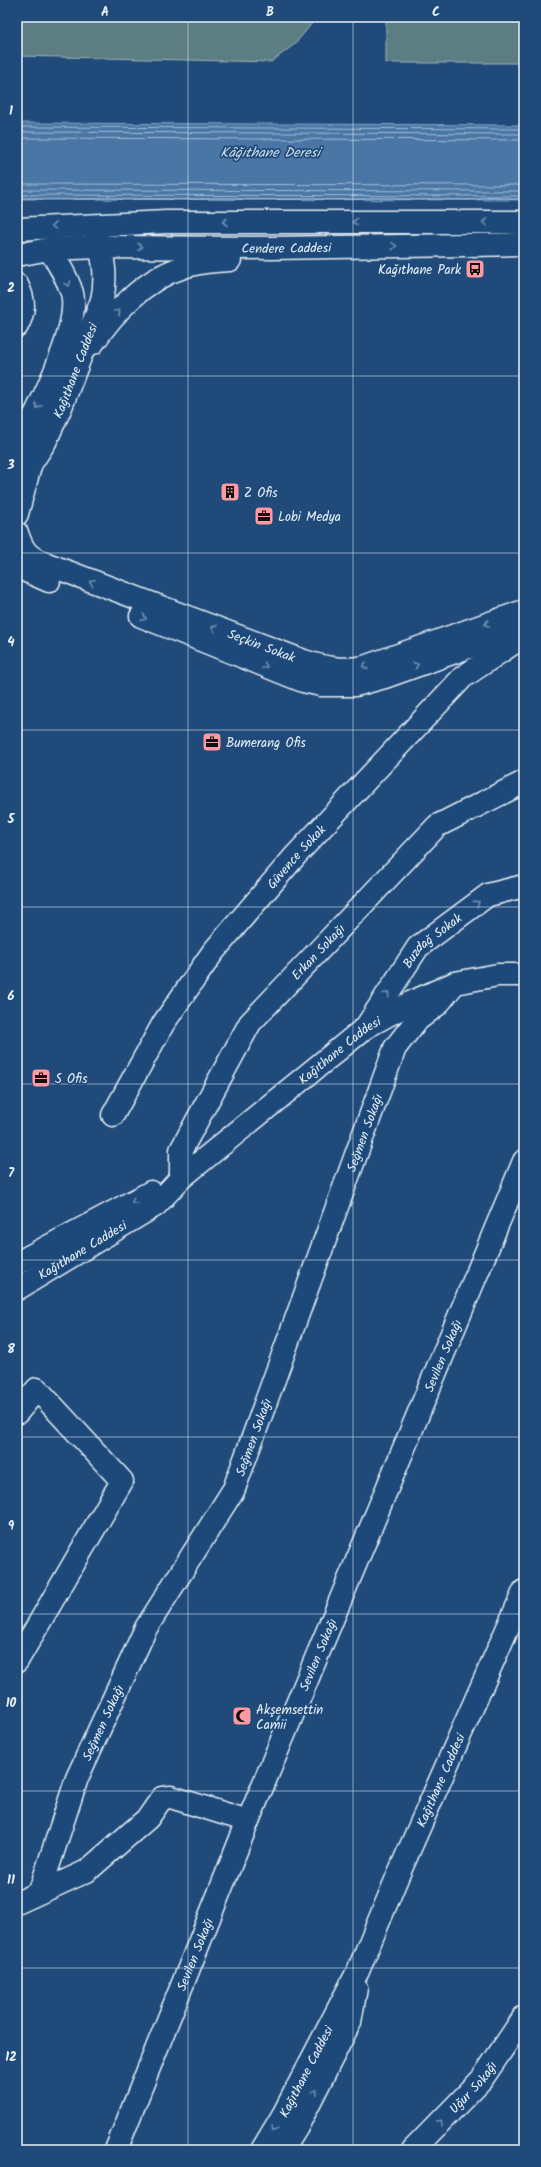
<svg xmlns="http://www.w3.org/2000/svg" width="541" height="2167" viewBox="0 0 541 2167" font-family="Kalam,sans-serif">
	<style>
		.green { fill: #5b7d81; stroke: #a2b7bc }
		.water { fill: #4976a5; stroke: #89a7c6 }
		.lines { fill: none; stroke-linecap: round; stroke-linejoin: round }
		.shore { stroke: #a8c0d7; stroke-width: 1 }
		.minor-casing { stroke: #e8f1f8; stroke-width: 25 }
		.major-casing { stroke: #e8f1f8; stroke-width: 25 }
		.minor { stroke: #1f4a7a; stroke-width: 22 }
		.major { stroke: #1f4a7a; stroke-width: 22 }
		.oneway { stroke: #6f8dac }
		.grid { fill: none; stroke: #e8f1f8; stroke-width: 1; stroke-opacity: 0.55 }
		.labels { text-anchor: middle; stroke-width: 3.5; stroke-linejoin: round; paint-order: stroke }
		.street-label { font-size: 13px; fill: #e8f1f8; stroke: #1f4a7a }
		.poi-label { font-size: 13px; fill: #e8f1f8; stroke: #1f4a7a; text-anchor: start }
		.water-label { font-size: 14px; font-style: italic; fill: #d0dfec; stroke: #1f4a7a }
		.neatline { fill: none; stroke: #e8f1f8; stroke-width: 1.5 }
		.grid-label { font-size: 13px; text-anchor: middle; font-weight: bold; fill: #e8f1f8 }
	</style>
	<rect width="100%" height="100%" fill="#1f4a7a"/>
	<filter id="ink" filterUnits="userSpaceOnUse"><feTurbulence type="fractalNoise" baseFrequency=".025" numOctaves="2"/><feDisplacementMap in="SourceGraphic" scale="8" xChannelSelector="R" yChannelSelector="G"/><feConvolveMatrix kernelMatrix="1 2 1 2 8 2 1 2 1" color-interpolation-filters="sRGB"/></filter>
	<g filter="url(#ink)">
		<!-- green -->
		<path class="green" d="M17,17H317L295,44L271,62L17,56Z
			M386,17H524V63H386Z"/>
		<!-- water -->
		<path class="water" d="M17,123L524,125V200L17,199Z"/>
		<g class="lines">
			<!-- shore -->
			<path class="shore" d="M17,127L524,129
				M17,132L524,134
				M17,138L524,140
				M17,184L524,185
				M17,190L524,191
				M17,195L524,196"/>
			<defs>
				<g id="minor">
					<path d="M17,285C25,300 25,311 17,326"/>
					<path d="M17,514L30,466"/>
					<path id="s1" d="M17,533C22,548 26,555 39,561L304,661C325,668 343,671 364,667L524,611"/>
					<path d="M17,567L49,581"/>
					<path d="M141,616L303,681L321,685H356L385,677L522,628"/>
					<path id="s2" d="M366,1027L418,947L488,895L524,886"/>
					<path id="s3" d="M113,1115L163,1024L213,952L296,855L463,677L524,636"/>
					<path id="s4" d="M181,1178V1150L250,1023L437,826L524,782"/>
					<path d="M17,1413L37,1389L122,1481L17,1661"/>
					<path id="s5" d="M40,1891L77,1778L146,1628L234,1489L395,1048L416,1021L438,1004L455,983"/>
					<path d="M17,1903L87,1871L148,1818L162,1798L171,1797L248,1821"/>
					<path id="s6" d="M116,2150L248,1821L524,1161"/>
					<path id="s7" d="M413,2150L482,2079L524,2017"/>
				</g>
				<g id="major">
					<path d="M17,229L166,222H524"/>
					<path id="s8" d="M17,255L49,249L101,247L271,248L524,244"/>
					<path d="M93,343C114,312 145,279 181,268C197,262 214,261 230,260"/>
					<path d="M17,448C35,417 81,328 72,293C67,277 58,263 49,249"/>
					<path id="s9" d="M17,485L45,442L61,407L102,300C107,277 104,257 96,234"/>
					<path d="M17,1263L151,1192"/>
					<path id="s10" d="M17,1289L156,1205L181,1178L366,1027L412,1002L455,983L498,975H524"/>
					<path id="s11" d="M262,2150L283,2115L358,1971L399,1873L524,1591"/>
					<path d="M283,2150L297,2127L350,2022L356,1988"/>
				</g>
			</defs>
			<!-- minor casing -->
			<use href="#minor" class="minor-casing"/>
			<!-- major casing -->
			<use href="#major" class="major-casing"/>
			<!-- minor -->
			<use href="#minor" class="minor"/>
			<!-- major -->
			<use href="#major" class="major"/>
		</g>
		<!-- one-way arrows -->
		<defs><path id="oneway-chevron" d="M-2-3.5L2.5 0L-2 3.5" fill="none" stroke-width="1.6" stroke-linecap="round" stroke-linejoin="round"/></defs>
		<g class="oneway">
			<use href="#oneway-chevron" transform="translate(225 222) rotate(-180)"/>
			<use href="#oneway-chevron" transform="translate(355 222) rotate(-180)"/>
			<use href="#oneway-chevron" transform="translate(485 222) rotate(-180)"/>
			<use href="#oneway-chevron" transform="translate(54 226) rotate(176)"/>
			<use href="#oneway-chevron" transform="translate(394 246) rotate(-1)"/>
			<use href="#oneway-chevron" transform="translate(140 247) rotate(1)"/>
			<use href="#oneway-chevron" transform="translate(68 284) rotate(68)"/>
			<use href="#oneway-chevron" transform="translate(118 312) rotate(-47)"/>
			<use href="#oneway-chevron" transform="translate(38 406) rotate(114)"/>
			<use href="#oneway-chevron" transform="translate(92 582) rotate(-159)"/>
			<use href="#oneway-chevron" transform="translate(144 618) rotate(21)"/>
			<use href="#oneway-chevron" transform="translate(487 624) rotate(161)"/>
			<use href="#oneway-chevron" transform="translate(214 628) rotate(-160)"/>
			<use href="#oneway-chevron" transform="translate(416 665) rotate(-20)"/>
			<use href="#oneway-chevron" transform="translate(265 666) rotate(21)"/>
			<use href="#oneway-chevron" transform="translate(365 666) rotate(164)"/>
			<use href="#oneway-chevron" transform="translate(477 903) rotate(-36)"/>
			<use href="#oneway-chevron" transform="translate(387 994) rotate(-57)"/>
			<use href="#oneway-chevron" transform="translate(134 1201) rotate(152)"/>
			<use href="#oneway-chevron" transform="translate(315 2092) rotate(-63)"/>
			<use href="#oneway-chevron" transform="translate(440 2122) rotate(-46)"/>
			<use href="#oneway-chevron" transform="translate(274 2129) rotate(121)"/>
		</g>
	</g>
	<!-- grid -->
	<path class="grid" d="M188,17V2150M353,17V2150M17,199H524M17,376H524M17,553H524M17,730H524M17,907H524M17,1084H524M17,1260H524M17,1437H524M17,1614H524M17,1791H524M17,1968H524"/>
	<!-- icons -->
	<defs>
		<symbol id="bus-square" viewBox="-11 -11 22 22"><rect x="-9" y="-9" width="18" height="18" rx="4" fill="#ff9aa2" stroke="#1f4a7a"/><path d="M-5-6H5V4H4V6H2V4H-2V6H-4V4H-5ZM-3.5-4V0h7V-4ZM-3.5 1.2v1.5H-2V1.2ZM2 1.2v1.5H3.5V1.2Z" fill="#111"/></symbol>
		<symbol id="building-square" viewBox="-11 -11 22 22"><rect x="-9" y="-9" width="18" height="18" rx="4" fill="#ff9aa2" stroke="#1f4a7a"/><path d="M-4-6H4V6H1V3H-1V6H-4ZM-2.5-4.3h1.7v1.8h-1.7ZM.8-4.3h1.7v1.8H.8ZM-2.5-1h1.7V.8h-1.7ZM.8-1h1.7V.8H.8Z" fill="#111"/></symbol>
		<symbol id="office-square" viewBox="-11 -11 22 22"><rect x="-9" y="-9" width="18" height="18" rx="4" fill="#ff9aa2" stroke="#1f4a7a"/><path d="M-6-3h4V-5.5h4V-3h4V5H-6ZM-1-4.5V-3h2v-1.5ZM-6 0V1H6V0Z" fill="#111"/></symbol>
		<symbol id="mosque-square" viewBox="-11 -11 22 22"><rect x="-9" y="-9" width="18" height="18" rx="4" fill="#ff9aa2" stroke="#1f4a7a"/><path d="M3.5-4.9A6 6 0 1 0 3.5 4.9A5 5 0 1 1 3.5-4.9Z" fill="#111"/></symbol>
	</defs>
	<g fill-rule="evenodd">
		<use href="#bus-square" x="464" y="258" width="22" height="22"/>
		<use href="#building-square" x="219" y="481" width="22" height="22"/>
		<use href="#office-square" x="253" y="505" width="22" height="22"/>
		<use href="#office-square" x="201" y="731" width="22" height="22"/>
		<use href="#office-square" x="30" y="1067" width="22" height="22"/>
		<use href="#mosque-square" x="231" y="1705" width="22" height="22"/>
	</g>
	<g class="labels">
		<!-- street labels -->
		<g class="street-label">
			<text dy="5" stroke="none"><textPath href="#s8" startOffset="270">Cendere Caddesi</textPath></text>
			<text dy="5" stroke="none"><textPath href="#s9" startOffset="129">Kağıthane Caddesi</textPath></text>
			<text dy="5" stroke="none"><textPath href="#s1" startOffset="275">Seçkin Sokak</textPath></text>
			<text dy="5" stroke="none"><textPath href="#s3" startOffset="318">Güvence Sokak</textPath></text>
			<text dy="5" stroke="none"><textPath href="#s2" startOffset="110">Buzdağ Sokak</textPath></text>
			<text dy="5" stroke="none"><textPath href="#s4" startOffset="271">Erkan Sokağı</textPath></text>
			<text dy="5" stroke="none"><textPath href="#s10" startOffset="403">Kağıthane Caddesi</textPath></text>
			<text dy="5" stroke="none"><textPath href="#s5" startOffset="828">Seğmen Sokağı</textPath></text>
			<text dy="5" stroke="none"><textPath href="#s10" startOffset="76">Kağıthane Caddesi</textPath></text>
			<text dy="5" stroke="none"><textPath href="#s6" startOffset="859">Sevilen Sokağı</textPath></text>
			<text dy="5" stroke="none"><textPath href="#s5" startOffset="504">Seğmen Sokağı</textPath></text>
			<text dy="5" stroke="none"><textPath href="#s6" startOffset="535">Sevilen Sokağı</textPath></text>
			<text dy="5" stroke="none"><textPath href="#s5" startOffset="180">Seğmen Sokağı</textPath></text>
			<text dy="5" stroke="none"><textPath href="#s11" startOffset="411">Kağıthane Caddesi</textPath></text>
			<text dy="5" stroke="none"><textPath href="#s6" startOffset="211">Sevilen Sokağı</textPath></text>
			<text dy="5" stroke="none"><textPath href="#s11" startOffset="90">Kağıthane Caddesi</textPath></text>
			<text dy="5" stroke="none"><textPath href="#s7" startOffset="87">Uğur Sokağı</textPath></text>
		</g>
		<!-- poi labels -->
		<g class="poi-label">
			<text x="461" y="274" text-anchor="end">Kağıthane Park</text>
			<text x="244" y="497">Z Ofis</text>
			<text x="278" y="521">Lobi Medya</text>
			<text x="226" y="747">Bumerang Ofis</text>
			<text x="55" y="1083">S Ofis</text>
			<text x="256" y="1714">Akşemsettin<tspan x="256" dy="15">Camii</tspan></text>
		</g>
		<!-- water labels -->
		<g class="water-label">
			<text x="270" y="157">Kâğıthane Deresi</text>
		</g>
	</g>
	<!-- margin -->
	<rect width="541" height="2167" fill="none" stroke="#1f4a7a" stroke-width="44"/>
	<rect x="22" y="22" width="497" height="2123" class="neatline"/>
	<g class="grid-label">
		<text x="105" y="16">A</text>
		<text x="270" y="16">B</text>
		<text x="436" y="16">C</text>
		<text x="11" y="115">1</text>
		<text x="11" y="292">2</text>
		<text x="11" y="469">3</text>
		<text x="11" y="646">4</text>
		<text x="11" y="823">5</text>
		<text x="11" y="1000">6</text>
		<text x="11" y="1177">7</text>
		<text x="11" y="1353">8</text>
		<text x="11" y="1530">9</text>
		<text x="11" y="1707">10</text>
		<text x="11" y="1884">11</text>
		<text x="11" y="2061">12</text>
	</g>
</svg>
